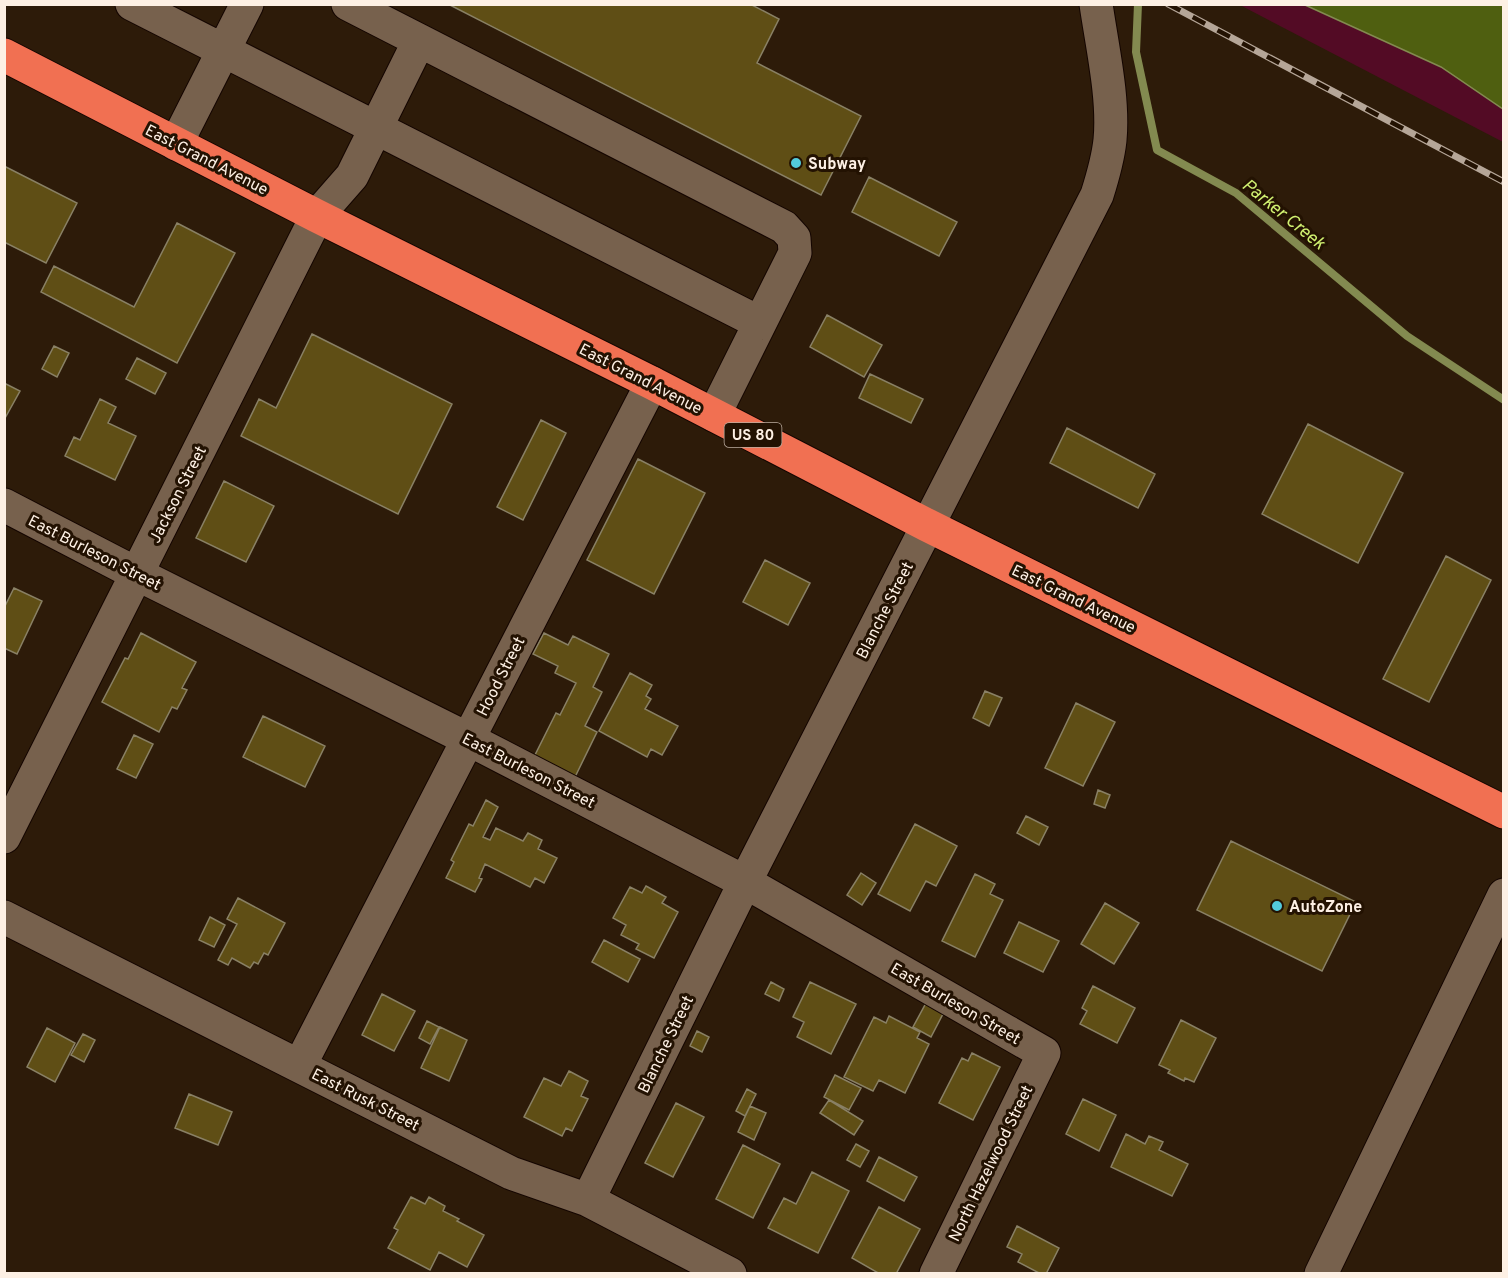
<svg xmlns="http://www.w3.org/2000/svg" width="1508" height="1278" viewBox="0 0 1508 1278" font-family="Overpass,sans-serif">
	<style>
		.green { fill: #530b25 }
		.water { fill: #4f5f10; stroke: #838a50; stroke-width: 1.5 }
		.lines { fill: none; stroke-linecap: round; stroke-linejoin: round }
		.stream { stroke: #838a50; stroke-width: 8 }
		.building { fill: #5f4e15; stroke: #898065; stroke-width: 1.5 }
		.minor-casing { stroke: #140500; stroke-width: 35 }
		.highway-casing { stroke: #140500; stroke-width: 35 }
		.minor { stroke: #77614d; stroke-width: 33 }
		.highway { stroke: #f17052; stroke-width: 33 }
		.rail-casing { stroke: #b5a698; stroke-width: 7 }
		.rail { stroke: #231202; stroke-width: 4.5; stroke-dasharray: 14; stroke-linecap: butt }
		.poi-dot { fill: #53cbdb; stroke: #231202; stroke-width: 2 }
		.labels { text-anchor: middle; stroke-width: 6; stroke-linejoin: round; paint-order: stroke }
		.shield { fill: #231202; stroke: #bcada0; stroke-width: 1.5 }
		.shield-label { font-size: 15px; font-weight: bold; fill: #fdf0e4 }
		.street-label { font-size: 16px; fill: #fdf0e4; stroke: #231202 }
		.poi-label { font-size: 16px; font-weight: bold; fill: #fdf0e4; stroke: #231202; text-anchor: start }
		.water-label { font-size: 18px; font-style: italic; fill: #d1f171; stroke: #231202 }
	</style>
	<rect width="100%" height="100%" fill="#2d1b09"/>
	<!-- green -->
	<path class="green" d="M1240,5H1305L1441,67L1503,109V142Z"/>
	<!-- water -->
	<path class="water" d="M1305,5H1503V109L1441,67Z"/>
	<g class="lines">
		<!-- stream -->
		<path class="stream" d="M1138,4L1136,52L1157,150L1236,193L1407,336L1504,400"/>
	</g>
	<!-- building -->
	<path class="building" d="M448,4H750L779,19L757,63L861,116L821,195Z
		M4,166L77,203L46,263L4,242Z
		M869,177L957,222L939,256L852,212Z
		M177,223L235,253L177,363L41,292L54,266L134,307Z
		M827,315L882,345L864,377L810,347Z
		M312,334L452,404L398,514L241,436L259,399L276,408Z
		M54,346L69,353L57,377L42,369Z
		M137,358L166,373L155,394L126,379Z
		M870,374L923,399L911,423L859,398Z
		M4,383L20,391L4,420Z
		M100,399L116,407L108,423L136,436L115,480L65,456L74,437L80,440Z
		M541,420L566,433L523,520L497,507Z
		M1308,424L1403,473L1358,563L1262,514Z
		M1067,428L1155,474L1138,508L1050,463Z
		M638,459L705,493L654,594L587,560Z
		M224,481L274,506L246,562L196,538Z
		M1446,556L1491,580L1429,702L1383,679Z
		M765,560L810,583L788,625L743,602Z
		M14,588L42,601L17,654L4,648V608Z
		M141,633L196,662L182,688L187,690L177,709L172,707L159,732L102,702L125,658L128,659Z
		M544,633L568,645L573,636L609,654L593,687L602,692L585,726L597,732L575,777L534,757L556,713L560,715L576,683L555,673L558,666L533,654Z
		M630,673L652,685L646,696L651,699L645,709L678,726L662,755L651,749L647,757L599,731Z
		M985,691L1002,698L989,726L973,718Z
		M1076,703L1115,722L1083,786L1045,768Z
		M263,716L325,746L305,787L243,757Z
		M134,735L153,744L136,778L117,769Z
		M1098,790L1110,795L1105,808L1094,804Z
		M486,800L498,807L483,837L490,840L496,828L523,841L528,833L542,840L538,849L557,858L544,883L535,878L530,887L485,864L479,878L482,879L475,892L446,878L454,862L451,860L469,824L473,826Z
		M1026,816L1048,827L1039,845L1017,833Z
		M915,824L957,846L936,886L926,881L910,911L878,894Z
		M1231,841L1356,902L1322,971L1197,910Z
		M861,873L876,883L862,905L847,895Z
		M975,874L995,884L990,894L1003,900L975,957L942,941Z
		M646,886L666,897L662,903L678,912L654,958L636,949L639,944L621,935L626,925L613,918L630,887L642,893Z
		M238,898L285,923L268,955L264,953L258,964L254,962L250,968L232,958L228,965L218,960L237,924L227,919Z
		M1105,903L1139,923L1114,964L1081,944Z
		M210,917L225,925L214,947L199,940Z
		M1019,922L1059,941L1043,972L1004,953Z
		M604,940L640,959L628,982L592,962Z
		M771,982L784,989L779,1001L765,994Z
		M810,982L856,1004L831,1054L797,1037L804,1022L793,1017Z
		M1093,986L1135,1008L1117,1043L1080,1024L1087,1011L1082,1008Z
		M382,994L415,1011L394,1051L362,1035Z
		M926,1003L944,1012L931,1037L913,1027Z
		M889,1016L920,1032L917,1038L929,1044L905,1093L879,1080L873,1091L844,1077L874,1017L886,1023Z
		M1181,1020L1216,1038L1194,1082L1185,1078L1184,1081L1168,1073L1170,1070L1159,1065Z
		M427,1021L439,1027L430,1044L419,1038Z
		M440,1027L467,1040L449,1081L421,1068Z
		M47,1028L75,1043L55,1082L27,1067Z
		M697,1031L709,1037L702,1052L690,1046Z
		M83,1034L95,1040L84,1062L71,1055Z
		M972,1053L1000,1067L973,1120L939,1103L962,1058L968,1061Z
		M569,1071L588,1081L581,1096L588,1099L572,1131L566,1128L562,1136L524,1117L544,1078L561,1086Z
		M835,1075L861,1088L849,1110L824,1097Z
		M747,1089L756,1094L745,1116L736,1111Z
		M189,1094L232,1112L218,1145L175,1128Z
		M1083,1099L1116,1115L1099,1151L1066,1134Z
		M829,1100L863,1121L854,1135L820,1113Z
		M676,1103L704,1117L673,1177L645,1163Z
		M750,1106L766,1113L754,1140L738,1132Z
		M1126,1134L1145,1144L1149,1136L1163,1142L1159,1150L1188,1164L1172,1196L1111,1167Z
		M856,1144L869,1151L860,1167L847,1160Z
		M743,1145L780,1164L753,1218L716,1199Z
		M879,1157L917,1177L904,1201L867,1181Z
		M812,1172L849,1191L818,1253L768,1228L784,1198L796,1204Z
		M411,1197L425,1204L429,1197L445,1206L443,1211L459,1219L457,1221L484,1235L467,1267L439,1252L430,1270L388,1248L398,1230L394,1228Z
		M879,1207L920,1229L896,1274H880L852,1258Z
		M1017,1226L1059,1248L1046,1274H1041L1018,1262L1022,1254L1007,1247Z"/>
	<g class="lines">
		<defs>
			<path id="minor" d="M132,4L760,323
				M348,4L784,227L794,238L795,253L714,415
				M176,144L247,4
				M4,505L137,574L468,739L745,882L1044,1053L936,1274
				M4,837L317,216L352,176L419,41
				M4,917L511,1173L588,1200L730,1274
				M300,1065L652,383
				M588,1200L745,882L1097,195C1103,176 1108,159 1110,140C1114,98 1102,46 1096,4
				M1321,1274L1504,895"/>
			<path id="highway" d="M4,55L317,216L652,383L927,525L1504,812"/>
		</defs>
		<!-- minor casing -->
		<use href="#minor" class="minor-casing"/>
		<!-- highway casing -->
		<use href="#highway" class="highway-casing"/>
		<!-- minor -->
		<use href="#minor" class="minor"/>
		<!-- highway -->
		<use href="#highway" class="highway"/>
		<defs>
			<path id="rail" d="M1168,4L1504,182"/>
		</defs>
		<!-- rail casing -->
		<use href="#rail" class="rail-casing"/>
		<!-- rail -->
		<use href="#rail" class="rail"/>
	</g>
	<!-- markers -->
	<g class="poi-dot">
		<circle cx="796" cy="163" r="6"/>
		<circle cx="1277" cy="906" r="6"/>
	</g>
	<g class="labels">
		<!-- shield labels -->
		<rect class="shield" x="724.5" y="423" width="57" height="24" rx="4.5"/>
		<g class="shield-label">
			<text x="753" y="440">US 80</text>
		</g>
		<!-- street labels -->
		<g class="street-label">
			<text transform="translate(207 159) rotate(27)" y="6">East Grand Avenue</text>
			<text transform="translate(641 378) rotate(27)" y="6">East Grand Avenue</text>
			<text transform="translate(177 494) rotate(-63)" y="6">Jackson Street</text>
			<text transform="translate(95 552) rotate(27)" y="6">East Burleson Street</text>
			<text transform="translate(1074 598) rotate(26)" y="6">East Grand Avenue</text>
			<text transform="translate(884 610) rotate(-63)" y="6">Blanche Street</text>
			<text transform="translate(500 676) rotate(-63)" y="6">Hood Street</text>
			<text transform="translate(529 770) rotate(27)" y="6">East Burleson Street</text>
			<text transform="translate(956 1003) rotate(30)" y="6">East Burleson Street</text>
			<text transform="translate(665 1044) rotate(-64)" y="6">Blanche Street</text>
			<text transform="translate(366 1099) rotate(27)" y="6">East Rusk Street</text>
			<text transform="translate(990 1163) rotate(-64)" y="6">North Hazelwood Street</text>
		</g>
		<!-- poi labels -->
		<g class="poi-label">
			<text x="808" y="169">Subway</text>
			<text x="1289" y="912">AutoZone</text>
		</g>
		<!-- water labels -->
		<g class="water-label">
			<text transform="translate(1284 214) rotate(39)" y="6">Parker Creek</text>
		</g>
	</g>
	<!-- border -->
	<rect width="1508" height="1278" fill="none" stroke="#fdf0e4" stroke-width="12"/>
</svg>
